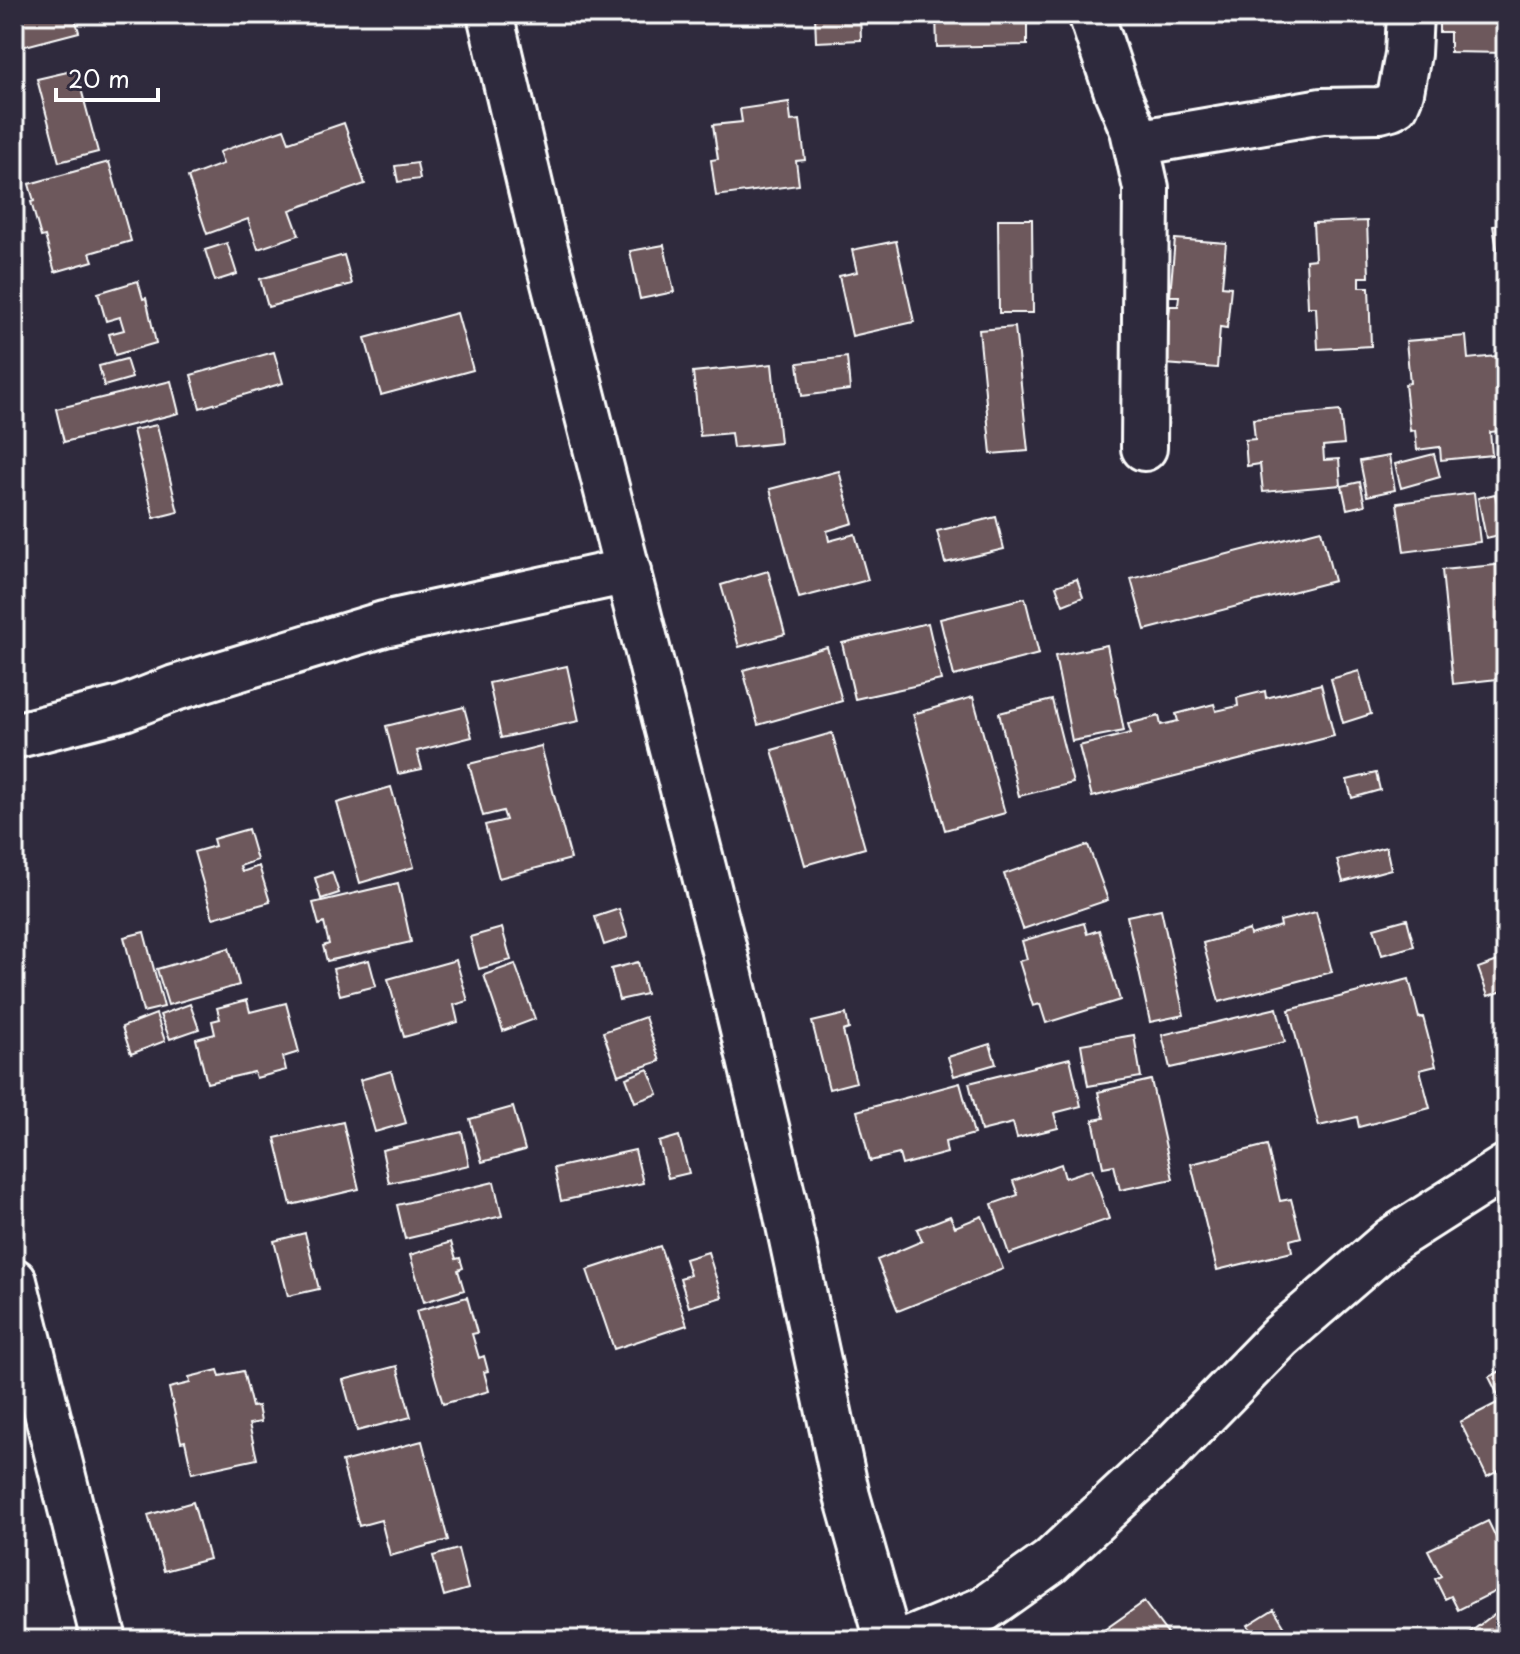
<svg xmlns="http://www.w3.org/2000/svg" width="1520" height="1654" viewBox="0 0 1520 1654" font-family="'Playpen Sans',sans-serif">
	<style>
		.building { fill: #6d585c; stroke: #fff; stroke-width: 2 }
		.lines { fill: none; stroke-linecap: round; stroke-linejoin: round }
		.minor-casing { stroke: #fff; stroke-width: 50 }
		.minor { stroke: #2f2a3d; stroke-width: 44 }
	</style>
	<rect width="100%" height="100%" fill="#2f2a3d"/>
	<filter id="ink" filterUnits="userSpaceOnUse"><feTurbulence type="fractalNoise" baseFrequency=".0125" numOctaves="2"/><feDisplacementMap in="SourceGraphic" scale="16" xChannelSelector="R" yChannelSelector="G"/><feConvolveMatrix kernelMatrix="1 2 1 2 8 2 1 2 1" color-interpolation-filters="sRGB"/></filter>
	<g filter="url(#ink)">
		<!-- building -->
		<path class="building" d="M14,14H74L79,32L14,49Z
			M815,14H860L861,40L816,42Z
			M936,14H1027V45L937,47Z
			M1439,14H1506V53L1450,52V32H1439Z
			M76,70L98,152L59,162L37,79Z
			M789,102L791,121L800,120L805,160L796,161L799,185L716,196L711,160L718,159L713,125L742,122L740,109Z
			M344,123L365,184L290,210L299,235L258,249L248,219L207,234L188,177L223,164L219,152L284,129L289,142Z
			M109,162L131,241L90,253L93,261L55,272L45,236L41,237L31,202L34,201L29,184Z
			M417,163L420,179L398,182L395,166Z
			M998,219H1032L1033,313H999Z
			M1367,221L1369,277H1359V287H1369L1371,346L1318,349L1316,307H1308L1306,260L1315,259L1313,223Z
			M1506,224V301L1493,226Z
			M1175,239L1226,243L1222,286L1231,287L1227,328L1220,327L1217,368L1165,364L1170,306H1178L1179,296H1170Z
			M896,241L914,322L852,336L839,276L857,272L852,250Z
			M227,243L237,274L215,281L205,250Z
			M664,245L674,292L640,299L630,251Z
			M344,255L352,284L268,307L260,279Z
			M138,281L143,299L146,298L156,343L115,355L109,334L124,330L120,317L106,321L98,293Z
			M457,313L473,370L381,395L365,338Z
			M1015,327L1028,451L991,454L979,330Z
			M1466,336L1468,359L1506,355V430L1490,432L1492,455L1441,460L1440,447L1417,450L1415,430L1410,431L1405,384L1410,383L1406,341Z
			M274,352L283,383L200,408L191,375Z
			M847,357L850,390L802,396L798,363Z
			M126,359L132,378L104,386L99,366Z
			M772,364L780,443L733,448L731,433L700,436L693,372Z
			M171,381L179,413L64,442L56,409Z
			M1340,411L1344,444L1323,446L1324,460L1339,459L1341,485L1263,492L1260,464L1247,466L1245,440L1255,439L1253,419Z
			M157,425L178,512L154,518L133,430Z
			M1434,454L1440,477L1401,488L1395,464Z
			M1389,456L1395,490L1367,496L1360,461Z
			M839,471L853,523L827,531L829,541L855,534L868,580L799,598L770,489Z
			M1360,482L1365,505L1347,509L1342,486Z
			M1474,493L1480,542L1404,552L1397,503Z
			M1495,494L1504,534L1486,538L1478,498Z
			M996,517L1004,549L945,563L937,531Z
			M1321,530L1334,581L1145,630L1131,579Z
			M1506,564V678L1453,684L1442,570Z
			M768,571L785,634L739,647L721,585Z
			M1077,579L1083,597L1063,605L1056,586Z
			M1025,598L1039,654L954,676L940,619Z
			M928,623L941,680L855,699L842,643Z
			M1107,645L1124,731L1072,741L1055,656Z
			M827,647L842,701L758,725L743,670Z
			M567,666L579,721L501,738L489,683Z
			M1359,671L1371,714L1343,723L1331,679Z
			M1321,684L1334,736L1092,797L1079,746L1131,733L1128,724L1159,716L1161,725L1178,721L1176,714L1214,704L1216,711L1238,706L1237,698L1265,691L1266,698Z
			M973,697L1005,813L945,830L913,714Z
			M1052,700L1073,783L1019,796L999,713Z
			M464,707L472,737L417,751L422,769L398,774L386,726Z
			M832,733L865,848L805,865L772,750Z
			M541,746L571,859L499,878L485,825L506,820L503,811L483,816L469,764Z
			M1376,773L1380,790L1352,798L1347,780Z
			M391,787L414,867L360,883L337,803Z
			M248,829L257,860L240,866L242,872L259,866L270,902L213,918L194,852L215,846L213,839Z
			M1088,845L1108,900L1023,929L1004,874Z
			M1386,847L1391,869L1343,882L1337,860Z
			M332,872L339,893L321,899L315,878Z
			M398,883L411,942L327,961L323,946L329,944L324,923L319,925L313,903Z
			M619,909L628,937L604,945L595,917Z
			M1161,909L1184,1015L1150,1022L1127,916Z
			M1316,912L1332,972L1219,1002L1203,943L1249,930L1250,935L1281,926L1280,921Z
			M1407,919L1414,946L1382,955L1374,928Z
			M1084,923L1087,934L1099,930L1120,1000L1046,1023L1040,1004L1033,1006L1019,961L1027,959L1022,941Z
			M502,928L511,960L479,969L470,937Z
			M144,932L164,1007L143,1012L124,937Z
			M229,948L239,985L168,1005L157,969Z
			M1506,958V990L1488,996L1478,968Z
			M369,960L376,986L340,995L333,969Z
			M456,960L468,1001L454,1005L458,1022L404,1037L388,979Z
			M638,962L646,994L619,1000L611,969Z
			M515,964L535,1019L503,1031L484,975Z
			M1409,979L1419,1018L1423,1017L1436,1066L1420,1070L1430,1108L1359,1127L1357,1117L1319,1126L1289,1010Z
			M247,1000L250,1012L286,1003L299,1052L283,1057L286,1070L256,1078L254,1072L207,1083L196,1039L215,1034L212,1021L220,1019L217,1008Z
			M190,1004L199,1029L170,1039L160,1015Z
			M1277,1008L1285,1042L1170,1068L1162,1035Z
			M156,1014L165,1041L131,1054L122,1027Z
			M846,1014L849,1029L843,1031L856,1082L829,1089L812,1022Z
			M645,1017L660,1061L618,1075L603,1032Z
			M1134,1035L1141,1077L1088,1086L1081,1044Z
			M990,1044L996,1064L954,1076L948,1057Z
			M1070,1058L1081,1106L1054,1113L1058,1128L1017,1138L1013,1123L981,1131L969,1083Z
			M648,1069L658,1094L635,1102L626,1078Z
			M391,1071L406,1123L375,1132L360,1080Z
			M1151,1080L1173,1179L1120,1190L1114,1165L1103,1167L1093,1120L1104,1118L1098,1092Z
			M960,1083L974,1134L945,1142L947,1153L902,1165L899,1154L870,1161L857,1111Z
			M513,1107L525,1150L482,1162L470,1119Z
			M343,1122L359,1189L291,1205L275,1138Z
			M462,1132L469,1165L389,1183L382,1150Z
			M679,1136L689,1173L668,1178L659,1142Z
			M1267,1145L1280,1201L1291,1199L1301,1237L1290,1240L1292,1252L1217,1270L1191,1164Z
			M635,1150L643,1183L561,1201L554,1168Z
			M1061,1164L1065,1178L1092,1169L1109,1219L1009,1254L992,1204L1018,1195L1013,1181Z
			M494,1182L502,1216L405,1239L397,1205Z
			M950,1216L955,1227L982,1216L1003,1269L898,1311L877,1260L922,1241L917,1229Z
			M305,1233L319,1289L288,1296L274,1241Z
			M451,1242L456,1259L460,1258L463,1268L458,1270L464,1290L424,1302L410,1255Z
			M660,1246L687,1325L614,1349L587,1270Z
			M708,1252L722,1297L689,1307L680,1278L690,1275L685,1259Z
			M467,1297L477,1333L472,1334L479,1358L484,1356L488,1371L484,1372L489,1391L443,1404L416,1311Z
			M397,1366L411,1417L357,1431L343,1380Z
			M1506,1368V1467L1487,1477L1460,1422L1501,1401L1489,1377Z
			M218,1370L220,1376L243,1371L252,1407L258,1406L261,1422L249,1424L257,1459L192,1473L185,1441L181,1442L169,1388L190,1383L189,1377Z
			M422,1441L448,1540L390,1556L381,1520L359,1526L342,1462Z
			M193,1502L209,1559L164,1571L148,1515Z
			M1488,1521L1506,1558V1586L1458,1610L1451,1596L1445,1599L1435,1579L1441,1576L1428,1550Z
			M458,1549L468,1589L444,1596L433,1556Z
			M1144,1602L1172,1640H1090Z
			M1506,1605V1640H1460Z
			M1274,1609L1293,1640H1257L1248,1625Z"/>
		<g class="lines">
			<defs>
				<path id="minor" d="M490,14L542,236L723,946L784,1202L847,1496L888,1640
					M1091,14L1117,92L1133,130L1146,188L1144,448
					M1136,143L1322,111L1380,110L1391,107L1396,104L1401,92L1408,54L1410,14
					M14,736L124,708L175,688L384,624L628,571
					M14,1281L104,1640
					M909,1640L984,1609L1050,1562L1166,1454L1281,1336L1393,1239L1506,1167"/>
			</defs>
			<!-- minor casing -->
			<use href="#minor" class="minor-casing"/>
			<!-- minor -->
			<use href="#minor" class="minor"/>
		</g>
	</g>
	<!-- margin -->
	<rect width="1520" height="1654" fill="none" stroke="#2f2a3d" stroke-width="48"/>
	<rect x="24" y="24" width="1472" height="1606" fill="none" stroke="#fff" stroke-width="3" filter="url(#ink)"/>
	<!-- scale -->
	<path d="M56 88v12h102v-12" fill="none" stroke="#ffffff" stroke-width="4"/>
	<text x="68" y="88" font-size="24" fill="#ffffff" stroke="#2f2a3d" stroke-width="6" paint-order="stroke">20 m</text>
</svg>
